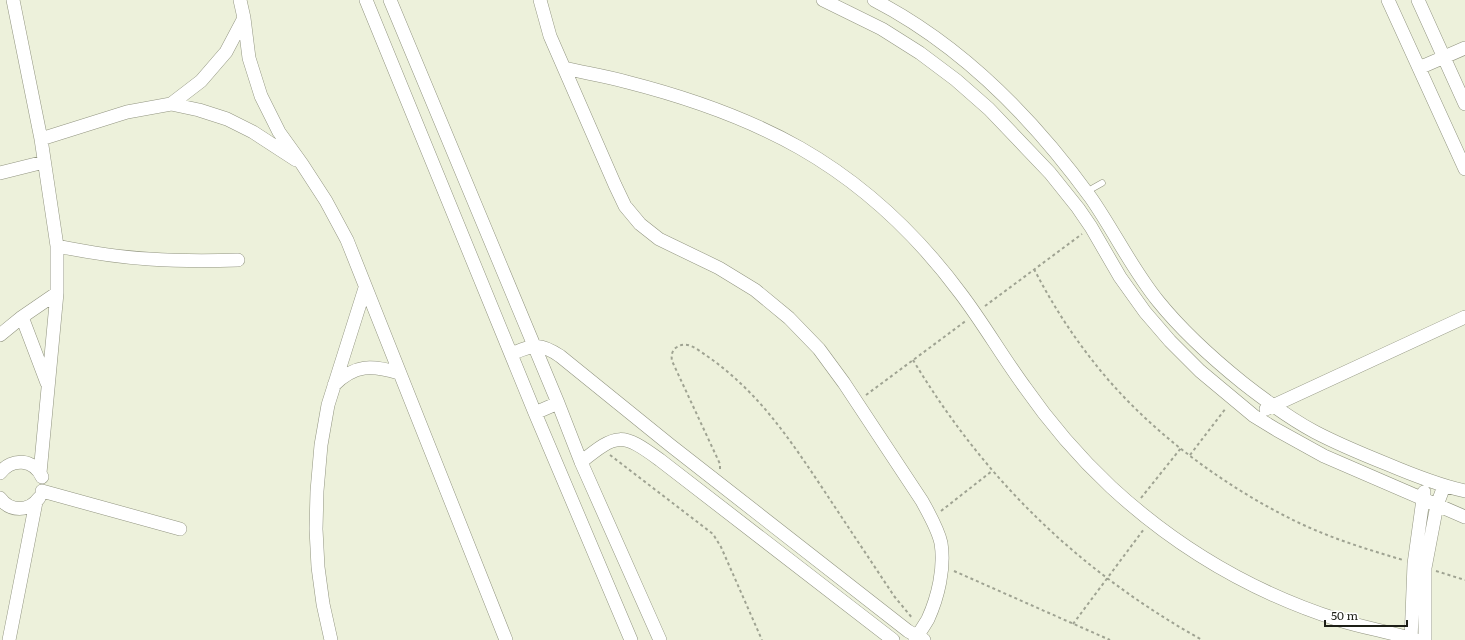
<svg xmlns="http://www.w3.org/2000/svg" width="1465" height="640" viewBox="0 0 1465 640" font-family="Literata,serif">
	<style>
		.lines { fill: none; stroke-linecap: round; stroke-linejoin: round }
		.lane-casing { stroke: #929581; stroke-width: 7 }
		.street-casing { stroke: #929581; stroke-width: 14 }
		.path { stroke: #9fa392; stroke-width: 2; stroke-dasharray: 3 3; stroke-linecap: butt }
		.lane { stroke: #fff; stroke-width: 6 }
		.street { stroke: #fff; stroke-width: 13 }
	</style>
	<rect width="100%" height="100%" fill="#edf1db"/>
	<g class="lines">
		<defs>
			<path id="lane" d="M1086,192L1102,183"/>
			<path id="street" d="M13,0L41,139L57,246V293L40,473
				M240,0L244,18L249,58L261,96L279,132L302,164L326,201L347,240L506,640
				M366,0L535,413L631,640
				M390,0L558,403L581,462L660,640
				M540,0L550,36L615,185L625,206L640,224L659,239L719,268L755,290L789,318L819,349L844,383L922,501C929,514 938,529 941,543C945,568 938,597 928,619C924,626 919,633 915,640
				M823,0L882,29L920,53L956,80L989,109L1050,173L1078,208L1091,227L1120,277L1145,312L1170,341L1200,371L1254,416L1277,430L1324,456L1465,517
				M874,0C963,46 1033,118 1091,198C1114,231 1132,269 1158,301C1183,332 1212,358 1243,383C1266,401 1289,418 1315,432C1338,444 1362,454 1387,464C1413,475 1438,485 1465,491
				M1388,0L1465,169
				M1418,0L1465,104
				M564,68C585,73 606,76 627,82C686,97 747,118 800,148C863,184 918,236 961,294C983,323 1002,356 1024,386C1049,422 1079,457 1111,487C1176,547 1254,593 1339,620C1364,628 1391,632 1416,640
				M1419,68L1465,48
				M171,104L201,81L226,52L244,18
				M41,139L127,112L171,104L199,110L227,119L253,132L296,160
				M0,173L44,162
				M57,246C87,252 118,257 149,259C179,261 208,261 238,260
				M22,317L47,383
				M0,335L22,317L57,293
				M511,354C534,345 539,342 560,356L670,445L908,631L924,640
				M334,385C355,364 372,365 399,373
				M1266,409L1465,317
				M535,413L558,403
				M581,462C617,433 622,432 660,460L893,640
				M0,473C12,457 34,459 42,477
				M42,491L180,529
				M0,498C10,512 29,512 39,498
				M9,640L36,502
				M331,640L323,604L318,567L316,529L317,491L321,445L328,405L365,288
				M1411,640L1414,564L1424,492
				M1425,640V568L1437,505L1444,486"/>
		</defs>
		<!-- lane casing -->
		<use href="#lane" class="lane-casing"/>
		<!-- street casing -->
		<use href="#street" class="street-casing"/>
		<!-- path -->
		<path class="path" d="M1034,269C1050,300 1068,329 1089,356C1141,425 1218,483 1295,521C1330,538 1366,549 1403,560
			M985,306L1082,234
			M913,360C986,481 1079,571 1202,640
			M866,395L967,320
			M610,455L713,534L721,547L762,640
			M1190,455L1226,408
			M720,469V464L672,361C671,355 672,350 677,347C687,340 698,350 707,356C759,392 791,441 825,492C848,527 871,561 894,596L913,619
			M1141,498L1181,448
			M941,511L992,471
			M954,571L1110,640
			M1436,571L1465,580
			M1073,624L1144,529"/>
		<!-- lane -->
		<use href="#lane" class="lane"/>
		<!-- street -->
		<use href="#street" class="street"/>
	</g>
	<!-- scale -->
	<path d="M1325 620v6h82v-6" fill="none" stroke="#1d1f17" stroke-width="2"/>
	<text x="1331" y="620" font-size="12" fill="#1d1f17" stroke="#ffffff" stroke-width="3" paint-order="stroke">50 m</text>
</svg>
